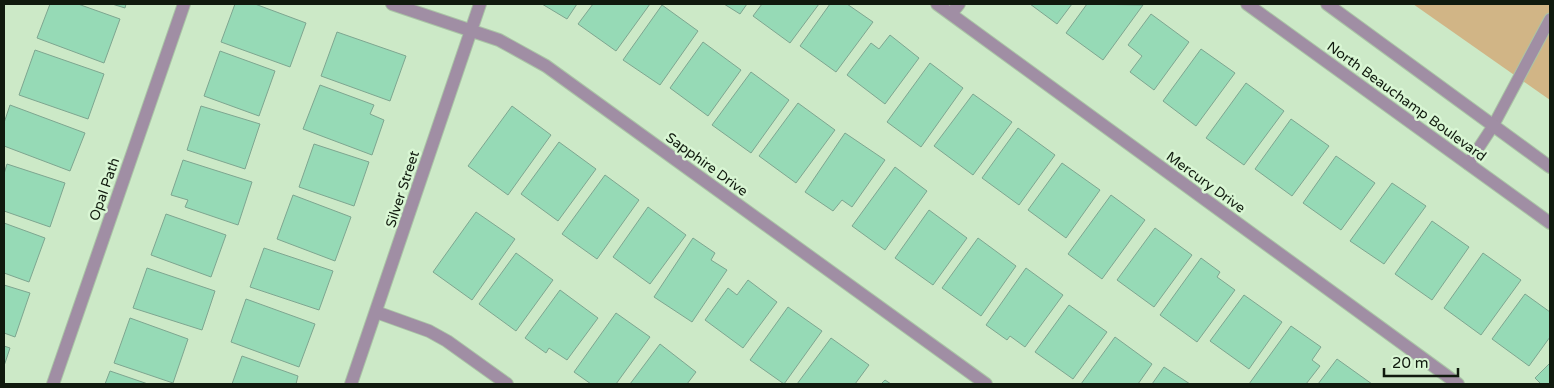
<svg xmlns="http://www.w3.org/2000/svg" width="1554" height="388" viewBox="0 0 1554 388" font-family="'Varela Round',sans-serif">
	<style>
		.green { fill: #d1b586 }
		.building { fill: #96dab6; stroke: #7ea690 }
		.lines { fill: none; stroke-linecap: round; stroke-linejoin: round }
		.service-casing { stroke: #aac4a6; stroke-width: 13 }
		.minor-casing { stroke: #aac4a6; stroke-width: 14 }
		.tertiary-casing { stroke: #aac4a6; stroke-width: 14 }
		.service { stroke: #a08ea4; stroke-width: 11 }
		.minor { stroke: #a08ea4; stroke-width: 12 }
		.tertiary { stroke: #a08ea4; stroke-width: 12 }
		.labels { text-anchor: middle; stroke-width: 5; stroke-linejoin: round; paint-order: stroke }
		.street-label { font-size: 14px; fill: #101a0e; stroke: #d9f6d4 }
	</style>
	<rect width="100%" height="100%" fill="#cce9c7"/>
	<!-- green -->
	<path class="green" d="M1413,4H1550V100Z"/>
	<!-- building -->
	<path class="building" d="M50,4H78L120,19L104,63L37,38Z
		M112,4H126L125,8Z
		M235,4H255L306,23L290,67L221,42Z
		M542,4H577L567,19Z
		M593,4H650L616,51L578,24Z
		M724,4H747L740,14Z
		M762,4H819L790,43L753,16Z
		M830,4H847L873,22L836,72L800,46Z
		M1030,4H1072L1057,24Z
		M1087,4L1143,5L1103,60L1066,33Z
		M662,5L698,31L660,85L623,60Z
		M1151,14L1189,42L1154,90L1130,72L1142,56L1128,45Z
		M337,32L406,56L390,101L321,76Z
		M890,35L919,58L885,104L847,75L871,43L879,49Z
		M703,42L741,70L708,116L670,88Z
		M1201,49L1235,73L1196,126L1163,101Z
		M35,50L104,74L88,119L19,95Z
		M220,51L275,71L259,116L204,96Z
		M930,63L963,88L921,147L887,122Z
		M751,72L789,100L751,153L712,125Z
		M1246,83L1284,111L1244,165L1206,138Z
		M320,85L374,105L370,114L384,120L372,155L303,129Z
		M973,94L1012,122L973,175L934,146Z
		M798,103L835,130L796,183L759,156Z
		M10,105L85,133L70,171L4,146V123Z
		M201,106L260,124L245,169L187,150Z
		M512,106L551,135L508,195L468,166Z
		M1291,119L1329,146L1292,196L1255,169Z
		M1018,128L1055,155L1019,205L982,178Z
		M845,133L885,160L852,207L842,200L833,211L805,192Z
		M559,142L596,169L558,221L521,194Z
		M314,144L369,162L354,206L299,187Z
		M1336,156L1375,183L1341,230L1303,203Z
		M183,160L252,182L238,225L185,207L188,200L171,195Z
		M1062,163L1100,190L1066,238L1028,210Z
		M7,164L65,183L50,227L4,211V174Z
		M895,167L927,191L885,250L852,226Z
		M605,175L639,200L597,259L562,234Z
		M1392,183L1426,206L1384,264L1350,241Z
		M293,195L351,217L335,261L277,239Z
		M1111,195L1145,220L1102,279L1068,254Z
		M648,207L686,235L650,284L613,257Z
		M929,210L967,238L933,285L895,258Z
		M476,212L515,239L472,300L433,272Z
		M166,214L226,235L211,277L151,255Z
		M1432,221L1469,247L1432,300L1395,274Z
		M4,223L45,238L29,282L4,273Z
		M1155,228L1192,255L1154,307L1117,280Z
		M693,238L715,253L711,260L727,270L692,322L654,297Z
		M978,238L1016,266L981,316L942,288Z
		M264,248L333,271L319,310L250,287Z
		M516,253L553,280L516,331L479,304Z
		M1483,253L1521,280L1481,335L1444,308Z
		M1201,258L1220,272L1217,277L1235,290L1197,342L1160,315Z
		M147,268L215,291L202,330L133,308Z
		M1026,268L1063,295L1025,347L1010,336L1007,340L986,325Z
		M748,280L777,302L743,348L705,320L728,288L737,295Z
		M4,285L30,293L15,337L4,333Z
		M560,290L598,318L567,360L549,348L546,353L525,338Z
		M1525,294L1550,312V337L1529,366L1492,339Z
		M1244,295L1282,322L1249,369L1210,341Z
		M246,299L315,324L299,367L231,342Z
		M1069,305L1107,332L1073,379L1035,352Z
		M788,307L822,331L784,384L750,360Z
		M616,313L650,337L616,384H591L574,372Z
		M130,318L188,339L173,383L114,363Z
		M1291,326L1321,347L1312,360L1320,366L1306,384H1249Z
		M1115,337L1152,364L1138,384H1081Z
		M831,338L869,365L855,384H797Z
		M660,344L696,372L687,384H630Z
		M4,346L10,348L4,366Z
		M242,356L298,376L296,384H232Z
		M1337,359L1372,384H1318Z
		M1550,363V384H1541L1535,378Z
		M1164,367L1190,384H1152Z
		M110,371L148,384H105Z
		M885,380L891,384H881Z"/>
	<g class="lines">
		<defs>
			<path id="service" d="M1468,164L1493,126L1550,19"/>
			<path id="minor" d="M392,4L499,40L546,66L986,384
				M937,4L1458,384
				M951,14L959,4
				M376,312L429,331L447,341L507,384
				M53,384L184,4
				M351,384L480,4"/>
			<path id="tertiary" d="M1247,4L1550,223
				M1327,4L1550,167"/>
		</defs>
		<!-- service casing -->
		<use href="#service" class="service-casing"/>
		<!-- minor casing -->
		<use href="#minor" class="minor-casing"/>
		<!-- tertiary casing -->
		<use href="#tertiary" class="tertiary-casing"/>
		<!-- service -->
		<use href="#service" class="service"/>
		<!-- minor -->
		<use href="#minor" class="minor"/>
		<!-- tertiary -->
		<use href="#tertiary" class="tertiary"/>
	</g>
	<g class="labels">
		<!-- street labels -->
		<g class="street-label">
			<text transform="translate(1407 101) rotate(36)" y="5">North Beauchamp Boulevard</text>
			<text transform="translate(707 164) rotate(36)" y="5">Sapphire Drive</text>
			<text transform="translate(1206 182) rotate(36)" y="5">Mercury Drive</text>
			<text transform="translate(104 189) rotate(-71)" y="5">Opal Path</text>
			<text transform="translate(402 189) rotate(-72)" y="5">Silver Street</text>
		</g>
	</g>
	<!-- border -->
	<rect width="1554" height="388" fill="none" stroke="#101a0e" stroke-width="10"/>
	<!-- scale -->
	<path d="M1384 368v8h74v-8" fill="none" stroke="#101a0e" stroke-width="2.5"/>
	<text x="1392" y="368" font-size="15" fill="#101a0e" stroke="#d9f6d4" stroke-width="4" paint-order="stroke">20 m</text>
</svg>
